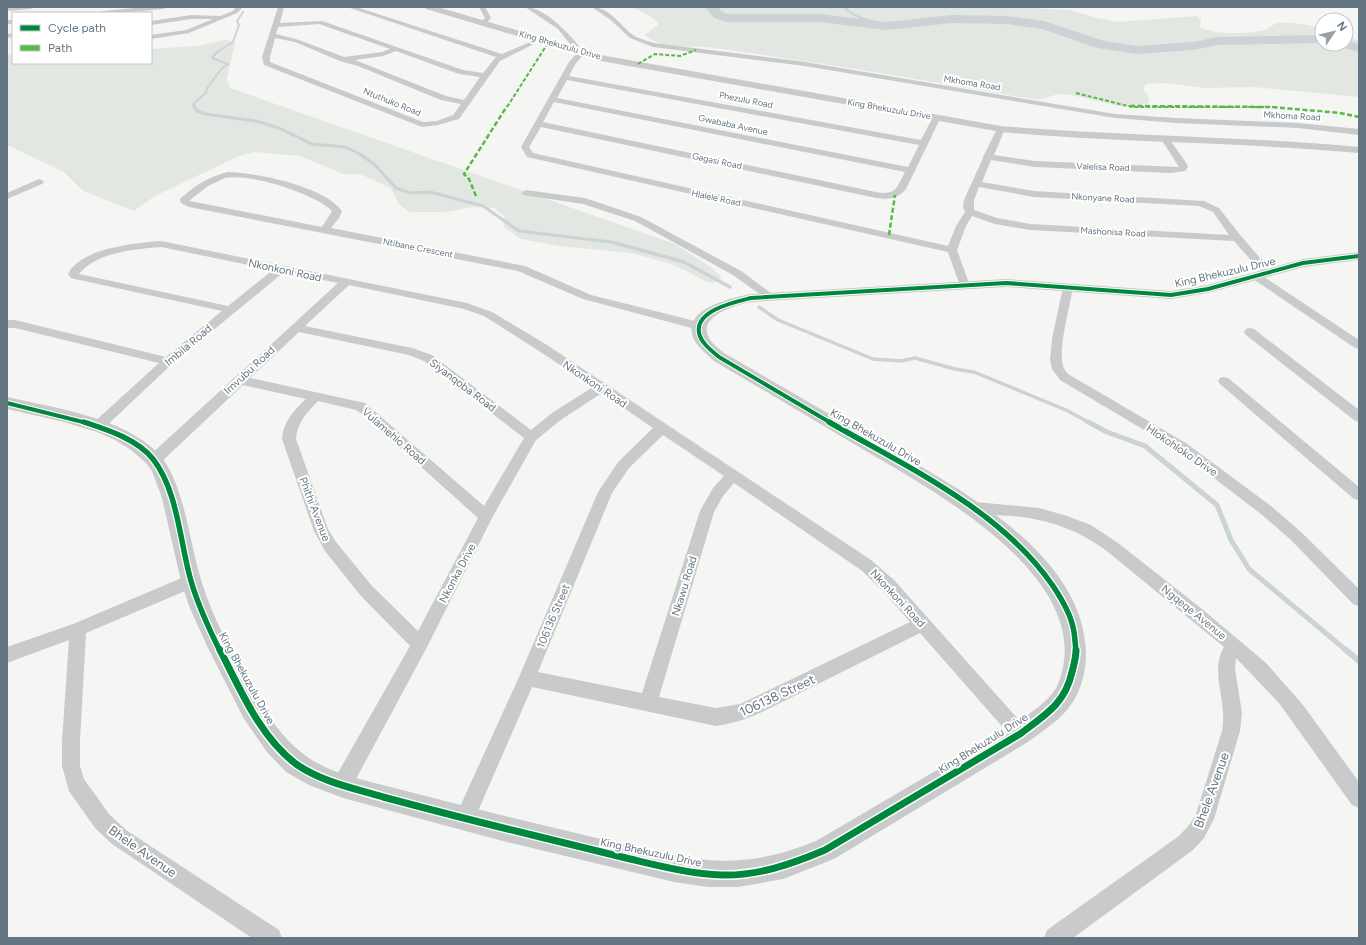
<svg xmlns="http://www.w3.org/2000/svg" width="1366" height="945" viewBox="0 0 1366 945" font-family="Figtree,sans-serif">
	<style>
		.green { fill: #e3e7e1 }
		.lines { fill: none; stroke-linecap: round; stroke-linejoin: round }
		.stream-far4 { stroke: #cbd3d6; stroke-width: 2 }
		.stream-far3 { stroke: #cbd3d6; stroke-width: 3 }
		.stream-far2 { stroke: #cbd3d6; stroke-width: 3.5 }
		.stream-far1 { stroke: #cbd3d6; stroke-width: 5 }
		.stream { stroke: #cbd3d6; stroke-width: 6 }
		.river { fill: #cbd3d6; fill-rule: evenodd }
		.minor { fill: #c9cacb; fill-rule: evenodd }
		.tertiary { fill: #c9cacb; fill-rule: evenodd }
		.quiet-far1 { stroke: #58b947; stroke-width: 2; stroke-dasharray: 4 2; stroke-linecap: butt }
		.quiet { stroke: #58b947; stroke-width: 2.5; stroke-dasharray: 5 2.5; stroke-linecap: butt }
		.cycleway-far2-casing { stroke: #fff; stroke-width: 6 }
		.cycleway-far1-casing { stroke: #fff; stroke-width: 8 }
		.cycleway-casing { stroke: #fff; stroke-width: 10 }
		.cycleway-far2 { stroke: #00873e; stroke-width: 4 }
		.cycleway-far1 { stroke: #00873e; stroke-width: 5.5 }
		.cycleway { stroke: #00873e; stroke-width: 7 }
		.labels { text-anchor: middle; stroke-width: 4; stroke-linejoin: round; paint-order: stroke }
		.far-street-label { font-size: 9px; fill: #657683; stroke: #fff }
		.street-label { font-size: 11px; fill: #657683; stroke: #fff }
		.near-street-label { font-size: 13px; fill: #657683; stroke: #fff }
	</style>
	<rect width="100%" height="100%" fill="#f5f5f3"/>
	<!-- green -->
	<path class="green" d="M629,7H1013L1070,10L1096,18L1118,22L1197,16L1201,19L1200,27C1215,35 1248,34 1265,30C1270,28 1274,23 1279,23C1292,22 1309,25 1322,28V44H1346V36L1359,41V97L1254,87L1205,88L1167,83L1146,84L1143,88L1149,98V103L1124,107L1071,95L1059,94L1037,100C930,81 822,63 715,48C692,44 663,51 645,35L659,24C653,16 639,10 629,7Z
		M226,40L235,42L227,79L230,88L675,244L711,267L722,278L714,283L706,282L687,271L671,264L632,253L559,246L521,239L503,226L505,217L495,208L473,207L445,212H409L399,204L391,188L360,174H343L300,156L254,152L239,156L155,196L134,211L83,191L64,172L7,145V55L13,54V63H151V49L197,46Z"/>
	<g class="lines">
		<!-- stream-far4 -->
		<path class="stream-far4" d="M844,7C855,19 872,20 887,26
			M195,107L193,104L206,93L207,88L222,68L228,64L212,58L217,52L233,42L239,25L237,21L243,12"/>
		<!-- stream-far3 -->
		<path class="stream-far3" d="M194,106L197,111L205,114L256,121L279,128L312,144L345,147L360,154L375,165L396,188L410,193L430,192L483,206L519,231L611,242L623,245"/>
		<!-- stream-far2 -->
		<path class="stream-far2" d="M619,244L684,262L730,287
			M759,307L778,320L873,359L901,361L915,358L955,369L974,372L1066,410L1090,423"/>
		<!-- stream-far1 -->
		<path class="stream-far1" d="M1088,422L1107,432L1145,446L1217,505L1231,540L1249,569L1347,651"/>
		<!-- stream -->
		<path class="stream" d="M1346,650L1359,661"/>
		<!-- river -->
		<path class="river" d="M705,7H718L722,12L728,14H819L887,22L952,15L1006,16L1044,21L1104,41L1137,46L1193,42L1218,37L1322,35V43L1218,45L1193,50L1137,54L1097,48L1042,29L1006,24L952,23L887,30L819,22H727L714,18Z
			M1346,40L1359,44V52L1341,47L1339,44H1346Z"/>
		<!-- minor -->
		<path class="minor" d="M7,7H34L31,9L7,11Z
			M145,7H167L164,9L122,13H100L103,11Z
			M236,7H243L237,13L189,33L151,39V35L186,30L213,19H191L151,25V21L191,15L220,16L233,11Z
			M278,7H284L280,23L322,21L463,70L483,73L496,57L347,7H356L502,54L537,39L542,40L500,61L459,119L438,125L422,127L264,65L262,57ZM319,24L390,49L382,52L344,57L299,40L276,34L278,27ZM275,38L295,42L340,61L358,66L441,100L461,104L453,115L437,121L423,122L270,62V57ZM396,51L459,74L480,77L464,100L446,96L355,60L383,56Z
			M479,7H485L491,18L485,24L480,23L485,18Z
			M525,7C546,7 572,37 585,53L576,63L569,76L921,140L934,115H940L941,117L906,189C898,199 888,200 876,198L541,127L529,147L533,153L948,246L956,226L965,212L963,207L964,200L983,158V157L998,127H1001L1005,129L994,155L1035,161L1179,167L1161,139L1165,136L1168,137L1187,164L1188,167L1185,171L1170,173L1035,167L991,160L982,182L1034,191L1204,201L1219,208L1241,236L1273,273L1268,276L1264,275L1234,241L1030,230L995,224L972,216L966,226L957,250L970,286L965,289L960,286L948,252L527,157L521,147L569,62L577,53L558,29ZM567,80L919,145L908,167L557,98ZM554,102L905,172C897,187 896,196 876,192L543,122ZM979,187L1034,197L1199,206L1213,212L1229,235L1030,224L997,218L974,210V200Z
			M592,7C609,7 620,25 633,35C639,39 648,41 654,43L805,62L1115,114L1176,118L1298,123L1359,129V135L1298,128L1176,123L1115,118L805,66L653,47L630,38L612,21Z
			M7,20H13V24H7Z
			M13,33V37L7,38V34Z
			M228,172C258,173 324,186 342,211L339,218L331,228L525,266L591,295L703,323L705,326L703,329L699,330L583,299L518,271L189,207L181,203L180,199L182,197C196,185 210,176 228,172ZM225,178C250,173 314,193 332,211L322,227L190,201V200L208,186Z
			M39,179L42,180L44,182L42,184L7,199V193Z
			M526,190L585,198L641,217L741,271L775,296L769,299L765,298L733,275L635,221L583,204L523,195L521,193Z
			M161,241L467,303L492,312L547,345L871,560L894,580L1026,728L1029,734L1026,740L1020,743L1014,740L920,633L760,713C746,719 732,724 716,726L532,687L472,825L465,828L458,825L455,818L458,811L519,677L598,492L619,461L653,428L602,393L562,419L536,440L492,518L426,649L349,792L342,795L335,792L332,785L335,778L410,646L361,596L325,551L314,531L282,439C283,422 294,410 306,399L243,385L159,464L154,465L149,464L147,460L149,456L338,283L284,272L172,364L103,429L98,431L93,429L91,426L93,423L159,363L15,328H7V320H15L166,357L222,311L75,279L71,278L68,274C81,248 135,243 161,241ZM161,247L273,270L228,306L79,274C96,252 136,249 161,247ZM349,285L464,309L484,316L539,351L593,387L552,413L531,430L432,355L412,348L305,326ZM299,332L409,355L424,361L524,438L484,506L365,403L250,378ZM318,401L356,410L362,414L478,518L418,631L372,586L336,542L328,529L296,439C297,422 307,413 318,401ZM663,435L724,476L713,488L700,511L642,693L538,672L612,493L629,468ZM734,483L861,570L882,590L910,622L740,704L716,708L659,697L714,512L723,496Z
			M1257,274L1261,275L1359,340V349L1355,348L1253,279L1252,277Z
			M1068,284L1073,287C1070,307 1058,347 1063,366C1064,369 1066,372 1068,374L1186,443L1271,506L1301,532L1359,589V606L1353,604L1291,540L1261,514L1176,449L1060,380L1052,369L1050,359L1052,339L1063,287Z
			M1250,328L1254,329L1359,410V422L1354,420L1246,335L1244,332L1246,329Z
			M1224,377L1228,378L1359,487V500L1354,499L1220,384L1218,381L1220,378Z
			M975,502L1039,508L1064,515L1091,525L1118,543L1202,609L1266,663L1303,705L1359,782V808L1352,805L1279,703L1236,658L1235,669L1242,713L1240,731L1214,819L1204,838L1193,850L1073,938H1044L1047,930L1179,836L1190,824L1196,814L1222,731C1228,701 1209,673 1224,647L1108,552C1079,530 1049,520 1013,516C999,515 983,516 970,512L968,508L970,504Z
			M191,574L197,576L199,581L197,586L86,633L80,741V766L84,779L109,814L126,830L279,930L282,938H252L112,844L95,828L69,791L62,766V741L69,640L7,663V647L73,624Z"/>
		<!-- tertiary -->
		<path class="tertiary" d="M425,7H438L601,55L1001,126C1120,136 1240,136 1359,147V153C1240,142 1120,143 1001,132L601,61L426,9Z
			M1359,252V260L1304,267L1208,293L1171,299L1006,287L751,302C737,305 699,315 708,336C711,343 718,348 724,353C774,382 824,411 874,440C948,482 1074,546 1085,641C1088,661 1084,684 1073,702C1062,719 1044,730 1028,742L834,859L783,879L738,887H708L674,882L499,840L343,798L309,785L286,772L267,752L244,719L208,648L189,606L181,581L162,498L152,471L146,463L131,450L115,440L97,432L64,422L7,409V397C55,408 122,417 158,453C182,478 189,536 198,569C207,604 223,636 240,667C257,698 274,731 302,753C330,776 376,782 410,792C486,812 563,830 639,848C708,864 749,868 816,841L1012,726C1026,716 1052,700 1058,684C1101,577 926,487 854,444C807,416 760,388 714,361C706,353 694,345 692,334C685,308 734,297 751,294L1006,279L1171,291L1207,285L1303,259Z"/>
		<!-- quiet-far1 -->
		<path class="quiet-far1" d="M638,64L655,54L680,56L696,50
			M1076,93L1132,107H1276
			M507,107L548,43"/>
		<!-- quiet -->
		<path class="quiet" d="M1130,106L1271,107L1340,113L1359,117
			M476,196L469,179L464,174L507,106
			M889,235L895,195"/>
		<defs>
			<path id="cycleway-far2" d="M7,403L87,423
				M831,423L719,357C712,351 701,343 699,333C695,310 735,302 751,298L1006,283L1171,295L1208,289L1303,263L1359,256"/>
			<path id="cycleway-far1" d="M84,422C108,430 137,439 153,459C178,491 180,543 191,581C198,605 209,629 220,651
				M829,422C907,467 1001,510 1053,586C1061,598 1070,613 1073,627C1075,635 1075,643 1076,651"/>
			<path id="cycleway" d="M220,650C240,689 260,737 296,764C322,782 353,788 383,797C428,809 474,821 520,832C556,841 593,850 630,859C660,866 691,874 722,875C758,876 792,864 825,850L1020,734C1045,715 1065,704 1072,672C1074,664 1076,658 1076,650"/>
		</defs>
		<!-- cycleway-far2 casing -->
		<use href="#cycleway-far2" class="cycleway-far2-casing"/>
		<!-- cycleway-far1 casing -->
		<use href="#cycleway-far1" class="cycleway-far1-casing"/>
		<!-- cycleway casing -->
		<use href="#cycleway" class="cycleway-casing"/>
		<!-- cycleway-far2 -->
		<use href="#cycleway-far2" class="cycleway-far2"/>
		<!-- cycleway-far1 -->
		<use href="#cycleway-far1" class="cycleway-far1"/>
		<!-- cycleway -->
		<use href="#cycleway" class="cycleway"/>
	</g>
	<g class="labels">
		<!-- far-street labels -->
		<g class="far-street-label">
			<text transform="translate(560 45) rotate(16)" y="3">King Bhekuzulu Drive</text>
			<text transform="translate(972 83) rotate(9)" y="3">Mkhoma Road</text>
			<text transform="translate(746 100) rotate(11)" y="3">Phezulu Road</text>
			<text transform="translate(392 102) rotate(22)" y="3">Ntuthuko Road</text>
			<text transform="translate(889 109) rotate(10)" y="3">King Bhekuzulu Drive</text>
			<text transform="translate(1292 116) rotate(3)" y="3">Mkhoma Road</text>
			<text transform="translate(733 125) rotate(12)" y="3">Gwababa Avenue</text>
			<text transform="translate(717 161) rotate(12)" y="3">Gagasi Road</text>
			<text transform="translate(1103 167) rotate(2)" y="3">Valelisa Road</text>
			<text transform="translate(716 198) rotate(12)" y="3">Hlalele Road</text>
			<text transform="translate(1103 198) rotate(3)" y="3">Nkonyane Road</text>
			<text transform="translate(1113 232) rotate(3)" y="3">Mashonisa Road</text>
			<text transform="translate(418 248) rotate(11)" y="3">Ntibane Crescent</text>
		</g>
		<!-- street labels -->
		<g class="street-label">
			<text transform="translate(285 270) rotate(12)" y="4">Nkonkoni Road</text>
			<text transform="translate(1225 272) rotate(-13)" y="4">King Bhekuzulu Drive</text>
			<text transform="translate(188 345) rotate(-40)" y="4">Imbila Road</text>
			<text transform="translate(249 370) rotate(-43)" y="4">Imvubu Road</text>
			<text transform="translate(595 384) rotate(34)" y="4">Nkonkoni Road</text>
			<text transform="translate(463 385) rotate(37)" y="4">Siyanqoba Road</text>
			<text transform="translate(394 436) rotate(41)" y="4">Vulamehlo Road</text>
			<text transform="translate(876 437) rotate(30)" y="4">King Bhekuzulu Drive</text>
			<text transform="translate(1182 450) rotate(34)" y="4">Hlokohloko Drive</text>
			<text transform="translate(315 509) rotate(69)" y="4">Phithi Avenue</text>
			<text transform="translate(457 573) rotate(-62)" y="4">Nkonka Drive</text>
			<text transform="translate(684 586) rotate(-73)" y="4">Nkawu Road</text>
			<text transform="translate(898 598) rotate(47)" y="4">Nkonkoni Road</text>
			<text transform="translate(1194 612) rotate(39)" y="4">Ngqeqe Avenue</text>
			<text transform="translate(553 616) rotate(-67)" y="4">106136 Street</text>
			<text transform="translate(247 678) rotate(61)" y="4">King Bhekuzulu Drive</text>
			<text transform="translate(983 743) rotate(-32)" y="4">King Bhekuzulu Drive</text>
			<text transform="translate(651 852) rotate(12)" y="4">King Bhekuzulu Drive</text>
		</g>
		<!-- near-street labels -->
		<g class="near-street-label">
			<text transform="translate(777 695) rotate(-25)" y="5">106138 Street</text>
			<text transform="translate(1211 790) rotate(-70)" y="5">Bhele Avenue</text>
			<text transform="translate(143 851) rotate(35)" y="5">Bhele Avenue</text>
		</g>
	</g>
	<!-- border -->
	<rect width="1366" height="945" fill="none" stroke="#657683" stroke-width="16"/>
	<!-- legend -->
	<rect x="12" y="12" width="140" height="52" fill="#ffffff" stroke="#c1c8cd"/>
	<rect x="20" y="25" width="20" height="6" fill="#00873e" stroke="#c1c8cd"/>
	<text x="48" y="32" font-size="12" fill="#657683">Cycle path</text>
	<rect x="20" y="45" width="20" height="6" fill="#58b947" stroke="#c1c8cd"/>
	<text x="48" y="52" font-size="12" fill="#657683">Path</text>
	<!-- north arrow -->
	<g transform="translate(1334 32) rotate(55)"><circle r="19" fill="#ffffff" stroke="#c1c8cd"/>
	<path d="M0-3L7 15L0 10L-7 15Z" fill="#97a2aa"/>
	<text y="-6" font-size="11" font-weight="bold" text-anchor="middle" fill="#657683">N</text>
	</g>
</svg>
